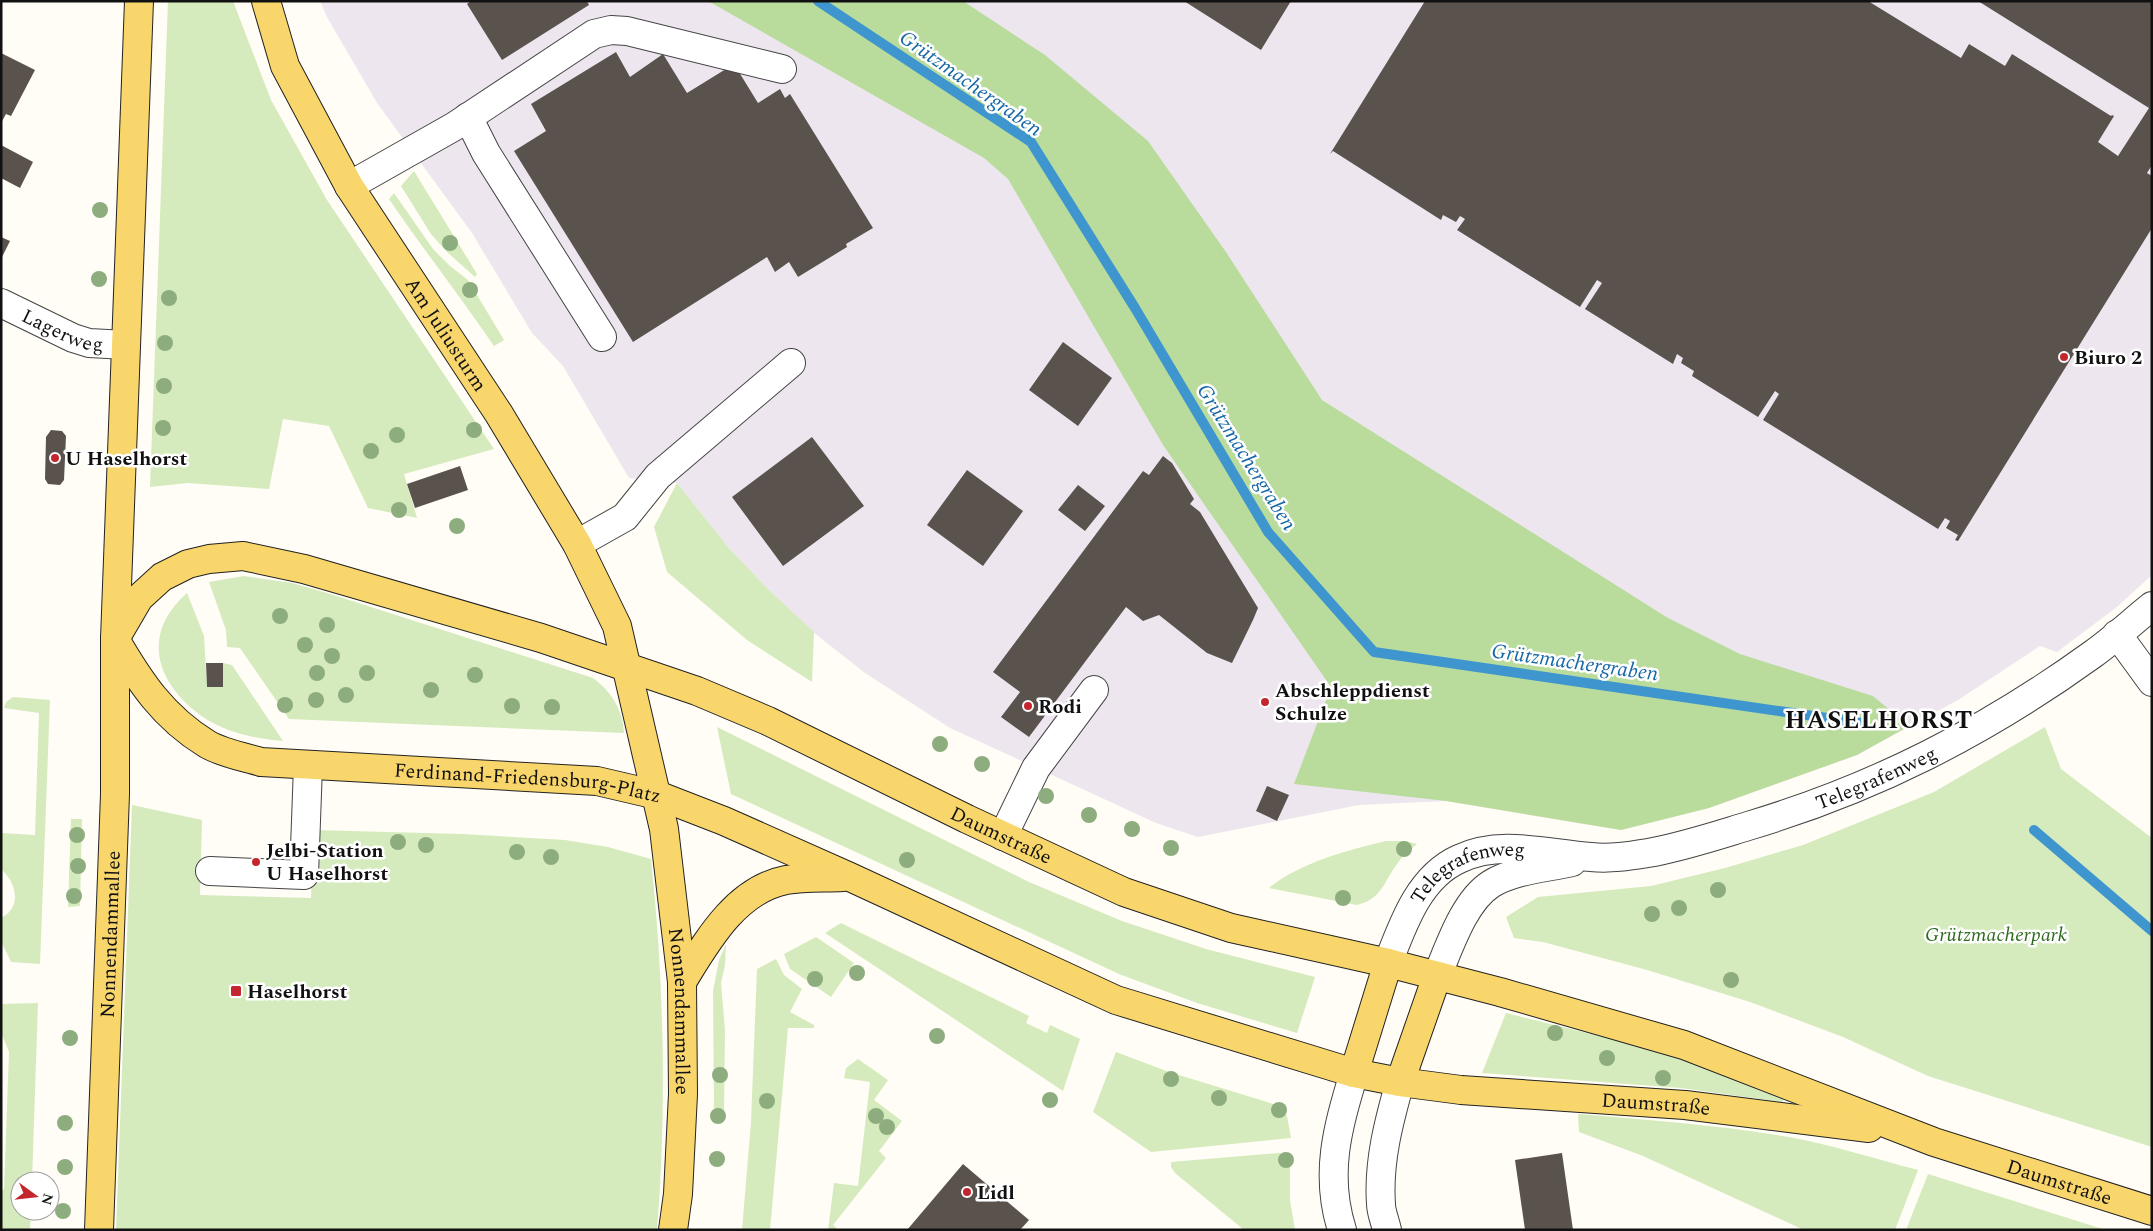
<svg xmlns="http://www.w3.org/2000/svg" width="2153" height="1231" viewBox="0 0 2153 1231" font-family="Spectral,serif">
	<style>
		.industrial { fill: #eee6ef }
		.green { fill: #d5ebbd }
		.forest { fill: #b9dc9c }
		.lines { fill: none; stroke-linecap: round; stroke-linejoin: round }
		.stream { stroke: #3f96cf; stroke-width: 10 }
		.building { fill: #5a524d }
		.minor-casing { stroke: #444; stroke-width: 30 }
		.major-casing { stroke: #222; stroke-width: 30 }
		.minor { stroke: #fff; stroke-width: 28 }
		.major { stroke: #f9d66b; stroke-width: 28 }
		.tree { fill: #8dad7f }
		.poi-dot { fill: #c4262e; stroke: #fff; stroke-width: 2 }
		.labels { text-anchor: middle; stroke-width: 5; stroke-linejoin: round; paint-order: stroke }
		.street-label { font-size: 20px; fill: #111; stroke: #fff }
		.poi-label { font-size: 20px; font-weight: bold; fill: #111; stroke: #fff; text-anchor: start }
		.park-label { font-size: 20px; font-style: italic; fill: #2f6b1f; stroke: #fff }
		.water-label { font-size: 21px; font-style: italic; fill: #1768a6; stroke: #fff }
		.district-label { font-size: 25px; font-weight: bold; letter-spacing: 1px; fill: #111; stroke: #fff }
	</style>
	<rect width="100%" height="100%" fill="#fffdf5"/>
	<!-- industrial -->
	<path class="industrial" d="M320,1H2152V575L2117,607L2057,652L2040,646L1958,700L1857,755L1709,808L1621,830L1446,801L1359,805L1198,837L1156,823L950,728L865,673L813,632L770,591L728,547L677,483L629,478L563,366L532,333L472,233L377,103L327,17Z"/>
	<!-- green -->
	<path class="green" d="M168,1H233L271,100L327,200L494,449L404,474L417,518L368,508L329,426L283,419L269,489L188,483L150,487Z
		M414,171L477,274L475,277L447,252L431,234L401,186Z
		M394,193L433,249L450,266L468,280L504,340L494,346C460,296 423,249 389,199Z
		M677,483L728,547L770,591L814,632L812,682L747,640L667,572L654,527Z
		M244,576L292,583L324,592L593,678C611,691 623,710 624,733L289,719L240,648L227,647L226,630L209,582Z
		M187,593L204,636L207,687H223V663L232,665L283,741C257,739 228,733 206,719C158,687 138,636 187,593Z
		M13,697L50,700L40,964L11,962L1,941V918C23,907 16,882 1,869V833L35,835L39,713L4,708L6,702Z
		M717,727L1029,882L1122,921L1206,949L1315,977L1297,1033L1197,1003L1119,974L731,794Z
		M2045,727L2061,769L2152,838V1147L1928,1076L1843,1037L1750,1002L1647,970L1543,942L1514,938L1506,917L1538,897L1651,886L1725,868L1803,845L1934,792Z
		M132,805L202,820L200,895L311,898L313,830L462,834L565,840L608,847L651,859C664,982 667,1107 657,1230H116Z
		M71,819H82L80,906L68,907Z
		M1386,841H1405L1417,844C1411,849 1404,854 1400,860C1383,881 1384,898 1357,905L1269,888C1299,863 1348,850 1386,841Z
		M841,923L1029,1016L1026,1023L1047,1033L1050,1025L1080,1039L1063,1091L825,933Z
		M816,937L854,963L831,997L790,969L784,954Z
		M726,944L725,965L721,983L725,1030L724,1111L714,1113L713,991L719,960Z
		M776,959L784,975L802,989L790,1012L814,1025V1028H788L770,1230H742L751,1122L757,969Z
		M38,1003L32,1181H20V1211H31L30,1230H1V1191L4,1189L9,1052L1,1032V1004Z
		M1506,1013L1636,1045L1788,1095L1782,1102L1681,1088L1482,1073Z
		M1116,1052L1169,1072L1280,1106L1287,1116L1291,1138L1151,1152L1093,1112Z
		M858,1059L888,1080L874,1100L902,1121L879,1151L886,1158L833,1225L839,1230H828L834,1183L858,1186L870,1082L844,1078L846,1068Z
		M1578,1114C1648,1120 1719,1125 1789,1137C1833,1145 1875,1159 1918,1170L1895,1230H1804L1643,1156L1579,1132Z
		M1279,1153L1286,1154L1290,1157V1200L1295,1230H1244L1175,1173L1171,1167V1162Z
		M1928,1174L2106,1230H1906Z"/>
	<!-- forest -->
	<path class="forest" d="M708,1H963L1045,55L1148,141L1226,252L1322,400L1668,618L1740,654L1873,696L1909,726L1857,755L1709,808L1621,830L1446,801L1294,784L1331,687L1163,445L1008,179L984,158Z"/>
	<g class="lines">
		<!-- stream -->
		<path class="stream" d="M818,1L1031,142L1135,308L1268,532L1374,652L1861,723
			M2034,830L2152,931"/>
	</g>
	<!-- building -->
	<path class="building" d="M471,1H587L589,5L502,60L467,4Z
		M1184,1H1291L1261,50Z
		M1425,1H1868L1961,58L1969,44L2005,66L2012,54L2111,116L2112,115L2114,116L2098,142L2118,156L2149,108L1978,1H2152V165L2147,173L2152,176V228L1958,541L1955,540L1958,535L1946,528L1950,521L1945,518L1938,529L1763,420L1779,394L1775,391L1758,417L1692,376L1694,371L1681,363L1683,358L1677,354L1673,364L1585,309L1602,283L1597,280L1580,307L1457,230L1465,219L1460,216L1456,222L1443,215L1441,220L1333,151L1330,154Z
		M616,52L630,77L663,54L687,93L734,64L758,103L780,89L785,98L790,94L873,228L846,244L847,247L798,277L789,262L775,272L767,257L633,342L514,151L546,131L531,104Z
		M1,53L35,70L11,116L6,114L1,123Z
		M1,145L33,162L20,188L1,178Z
		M1,237L10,241L1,259Z
		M1063,342L1112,378L1078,426L1029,390Z
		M51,430L62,431L66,436L64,480L60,485L48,484L45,479L46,437Z
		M812,437L864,506L783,566L732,497Z
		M1163,456L1172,463L1194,499L1190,504L1200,512L1258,608L1253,620L1232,663L1207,653L1159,615L1143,621L1126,607L1029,737L1001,717L1020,692L993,672L1143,471L1149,475Z
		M460,466L468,490L415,508L407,484Z
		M967,470L1023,511L983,566L927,525Z
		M1078,485L1105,506L1085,531L1058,510Z
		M206,663H223V687H207Z
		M1267,786L1289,795L1277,821L1256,811Z
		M1562,1153L1573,1230H1525L1515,1160Z
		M963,1164L1029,1220L1020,1230H907Z"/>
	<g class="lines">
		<defs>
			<g id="minor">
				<path d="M468,117L486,153L602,337"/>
				<path d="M349,186L455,126L594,34L611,30L627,31L782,69"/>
				<path id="s1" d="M1,303L73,338L89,343L126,345"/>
				<path d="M577,544L625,517L658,476L791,363"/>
				<path d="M2117,634L2152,682"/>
				<path d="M1003,836L1036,768L1094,690"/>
				<path d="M210,871L304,875L308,766"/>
				<path id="s2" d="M1388,963C1403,924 1419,877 1459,859C1501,839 1547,854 1591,857C1610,859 1629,856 1648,853C1682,847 1715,836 1748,826C1875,788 1985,732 2093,654C2114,639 2132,622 2152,606"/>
				<path d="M1437,976C1449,948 1464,901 1491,884C1513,870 1546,868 1572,862"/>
				<path d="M1342,1230C1324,1173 1338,1127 1354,1073"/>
				<path d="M1387,1230C1385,1221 1381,1212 1381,1204C1378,1162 1389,1121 1400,1082"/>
			</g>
			<g id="major">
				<path id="s3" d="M266,1L285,66L349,186L499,414L577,544L617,626L664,829L682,982L683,1094L678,1194L673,1230"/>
				<path id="s4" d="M115,639L139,598L162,577L188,564L209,559L243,556L304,569L541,638L697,691L768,721L967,819L1124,892L1231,928L1388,963L1500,992L1684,1045L1934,1142L2152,1211"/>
				<path id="s5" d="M115,639C140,682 163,717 207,744C222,753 244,757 261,762L597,781L657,795L724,821L850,877L1116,1000L1354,1073L1400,1082L1461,1090L1685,1105L1869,1128"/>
				<path d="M682,982C706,943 735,890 786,880C804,877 824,878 843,877"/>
				<path d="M1354,1073L1388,963"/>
				<path d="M1400,1082L1437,976"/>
				<path id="s6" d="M99,1230L115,794V639L139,1"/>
			</g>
		</defs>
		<!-- minor casing -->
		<use href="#minor" class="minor-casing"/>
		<!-- major casing -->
		<use href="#major" class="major-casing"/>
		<!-- minor -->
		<use href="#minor" class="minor"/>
		<!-- major -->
		<use href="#major" class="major"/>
	</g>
	<!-- trees -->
	<g class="tree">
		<circle cx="100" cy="210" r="8"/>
		<circle cx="450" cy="243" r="8"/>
		<circle cx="99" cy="279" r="8"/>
		<circle cx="470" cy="290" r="8"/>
		<circle cx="169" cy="298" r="8"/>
		<circle cx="165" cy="343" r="8"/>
		<circle cx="164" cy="386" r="8"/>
		<circle cx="163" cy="428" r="8"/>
		<circle cx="474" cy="430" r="8"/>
		<circle cx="397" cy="435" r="8"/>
		<circle cx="371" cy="451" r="8"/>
		<circle cx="399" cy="510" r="8"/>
		<circle cx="457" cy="526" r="8"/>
		<circle cx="280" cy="616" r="8"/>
		<circle cx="327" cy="625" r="8"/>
		<circle cx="305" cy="645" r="8"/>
		<circle cx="332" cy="656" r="8"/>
		<circle cx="317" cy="673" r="8"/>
		<circle cx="367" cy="673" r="8"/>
		<circle cx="475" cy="675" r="8"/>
		<circle cx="431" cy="690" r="8"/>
		<circle cx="346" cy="695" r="8"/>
		<circle cx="316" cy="700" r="8"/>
		<circle cx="285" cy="705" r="8"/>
		<circle cx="512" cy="706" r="8"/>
		<circle cx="552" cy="707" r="8"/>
		<circle cx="940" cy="744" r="8"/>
		<circle cx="982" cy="764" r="8"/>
		<circle cx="1046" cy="796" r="8"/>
		<circle cx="1089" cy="815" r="8"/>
		<circle cx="1132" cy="829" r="8"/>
		<circle cx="77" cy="835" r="8"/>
		<circle cx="398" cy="842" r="8"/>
		<circle cx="426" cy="845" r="8"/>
		<circle cx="1171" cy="848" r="8"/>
		<circle cx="1404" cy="849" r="8"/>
		<circle cx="517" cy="852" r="8"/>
		<circle cx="551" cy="857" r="8"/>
		<circle cx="907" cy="860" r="8"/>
		<circle cx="78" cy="866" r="8"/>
		<circle cx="1718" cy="890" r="8"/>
		<circle cx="74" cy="896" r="8"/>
		<circle cx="1343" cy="898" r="8"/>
		<circle cx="1679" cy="908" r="8"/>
		<circle cx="1652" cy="914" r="8"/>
		<circle cx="857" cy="973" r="8"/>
		<circle cx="815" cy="979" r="8"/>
		<circle cx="1731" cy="980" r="8"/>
		<circle cx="1555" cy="1033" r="8"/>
		<circle cx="937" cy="1036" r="8"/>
		<circle cx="70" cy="1038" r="8"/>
		<circle cx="1607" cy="1058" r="8"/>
		<circle cx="720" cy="1075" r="8"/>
		<circle cx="1663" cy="1078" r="8"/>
		<circle cx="1171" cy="1079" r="8"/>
		<circle cx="1219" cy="1098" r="8"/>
		<circle cx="1050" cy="1100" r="8"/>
		<circle cx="767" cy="1101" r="8"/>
		<circle cx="1279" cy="1110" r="8"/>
		<circle cx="718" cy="1116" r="8"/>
		<circle cx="876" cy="1116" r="8"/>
		<circle cx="65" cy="1123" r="8"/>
		<circle cx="887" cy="1127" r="8"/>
		<circle cx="717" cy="1159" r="8"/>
		<circle cx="1286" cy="1160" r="8"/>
		<circle cx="65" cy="1167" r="8"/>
		<circle cx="63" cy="1211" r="8"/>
	</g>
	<!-- markers -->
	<g class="poi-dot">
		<circle cx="2064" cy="357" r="5"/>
		<circle cx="55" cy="458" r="5"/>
		<circle cx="1265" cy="702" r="5"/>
		<circle cx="1028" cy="706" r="5"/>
		<circle cx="256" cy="862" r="5"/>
		<rect x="230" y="985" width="12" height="12" rx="2.5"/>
		<circle cx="967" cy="1192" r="5"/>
	</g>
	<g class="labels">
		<!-- street labels -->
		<g class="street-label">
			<text dy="7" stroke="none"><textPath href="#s1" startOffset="68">Lagerweg</textPath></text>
			<text dy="7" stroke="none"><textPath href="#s3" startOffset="381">Am Juliusturm</textPath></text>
			<text dy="7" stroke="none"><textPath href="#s5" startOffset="466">Ferdinand-Friedensburg-Platz</textPath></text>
			<text dy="7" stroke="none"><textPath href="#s2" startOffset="561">Telegrafenweg</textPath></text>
			<text dy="7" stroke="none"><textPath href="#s4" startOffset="974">Daumstraße</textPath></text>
			<text dy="7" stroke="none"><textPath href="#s2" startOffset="132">Telegrafenweg</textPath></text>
			<text dy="7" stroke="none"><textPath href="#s6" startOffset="296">Nonnendammallee</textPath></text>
			<text dy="7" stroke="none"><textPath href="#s3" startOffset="1111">Nonnendammallee</textPath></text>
			<text dy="7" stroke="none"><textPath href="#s5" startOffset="1652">Daumstraße</textPath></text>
			<text dy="7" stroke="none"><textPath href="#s4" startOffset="2090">Daumstraße</textPath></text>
		</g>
		<!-- poi labels -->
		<g class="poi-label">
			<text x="2074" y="364">Biuro 2</text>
			<text x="65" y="465">U Haselhorst</text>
			<text x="1275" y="697">Abschleppdienst<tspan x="1275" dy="23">Schulze</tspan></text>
			<text x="1038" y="713">Rodi</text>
			<text x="266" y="857">Jelbi-Station<tspan x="266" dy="23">U Haselhorst</tspan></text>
			<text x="247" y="998">Haselhorst</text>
			<text x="977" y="1199">Lidl</text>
		</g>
		<!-- park labels -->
		<g class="park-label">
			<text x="1996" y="941">Grützmacherpark</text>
		</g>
		<!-- water labels -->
		<g class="water-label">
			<text transform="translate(971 83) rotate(35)" y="7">Grützmachergraben</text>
			<text transform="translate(1247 457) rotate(58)" y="7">Grützmachergraben</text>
			<text transform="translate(1575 662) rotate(8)" y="7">Grützmachergraben</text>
		</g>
		<!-- district labels -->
		<g class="district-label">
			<text x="1879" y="728">HASELHORST</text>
		</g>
	</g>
	<!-- border -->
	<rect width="2153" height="1231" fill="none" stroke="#111111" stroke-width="5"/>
	<!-- north arrow -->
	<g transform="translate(35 1196) rotate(105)"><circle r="24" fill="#ffffff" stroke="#a0a0a0"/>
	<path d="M0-4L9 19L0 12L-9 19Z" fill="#c4262e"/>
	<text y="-8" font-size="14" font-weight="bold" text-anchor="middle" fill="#111111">N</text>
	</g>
</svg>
